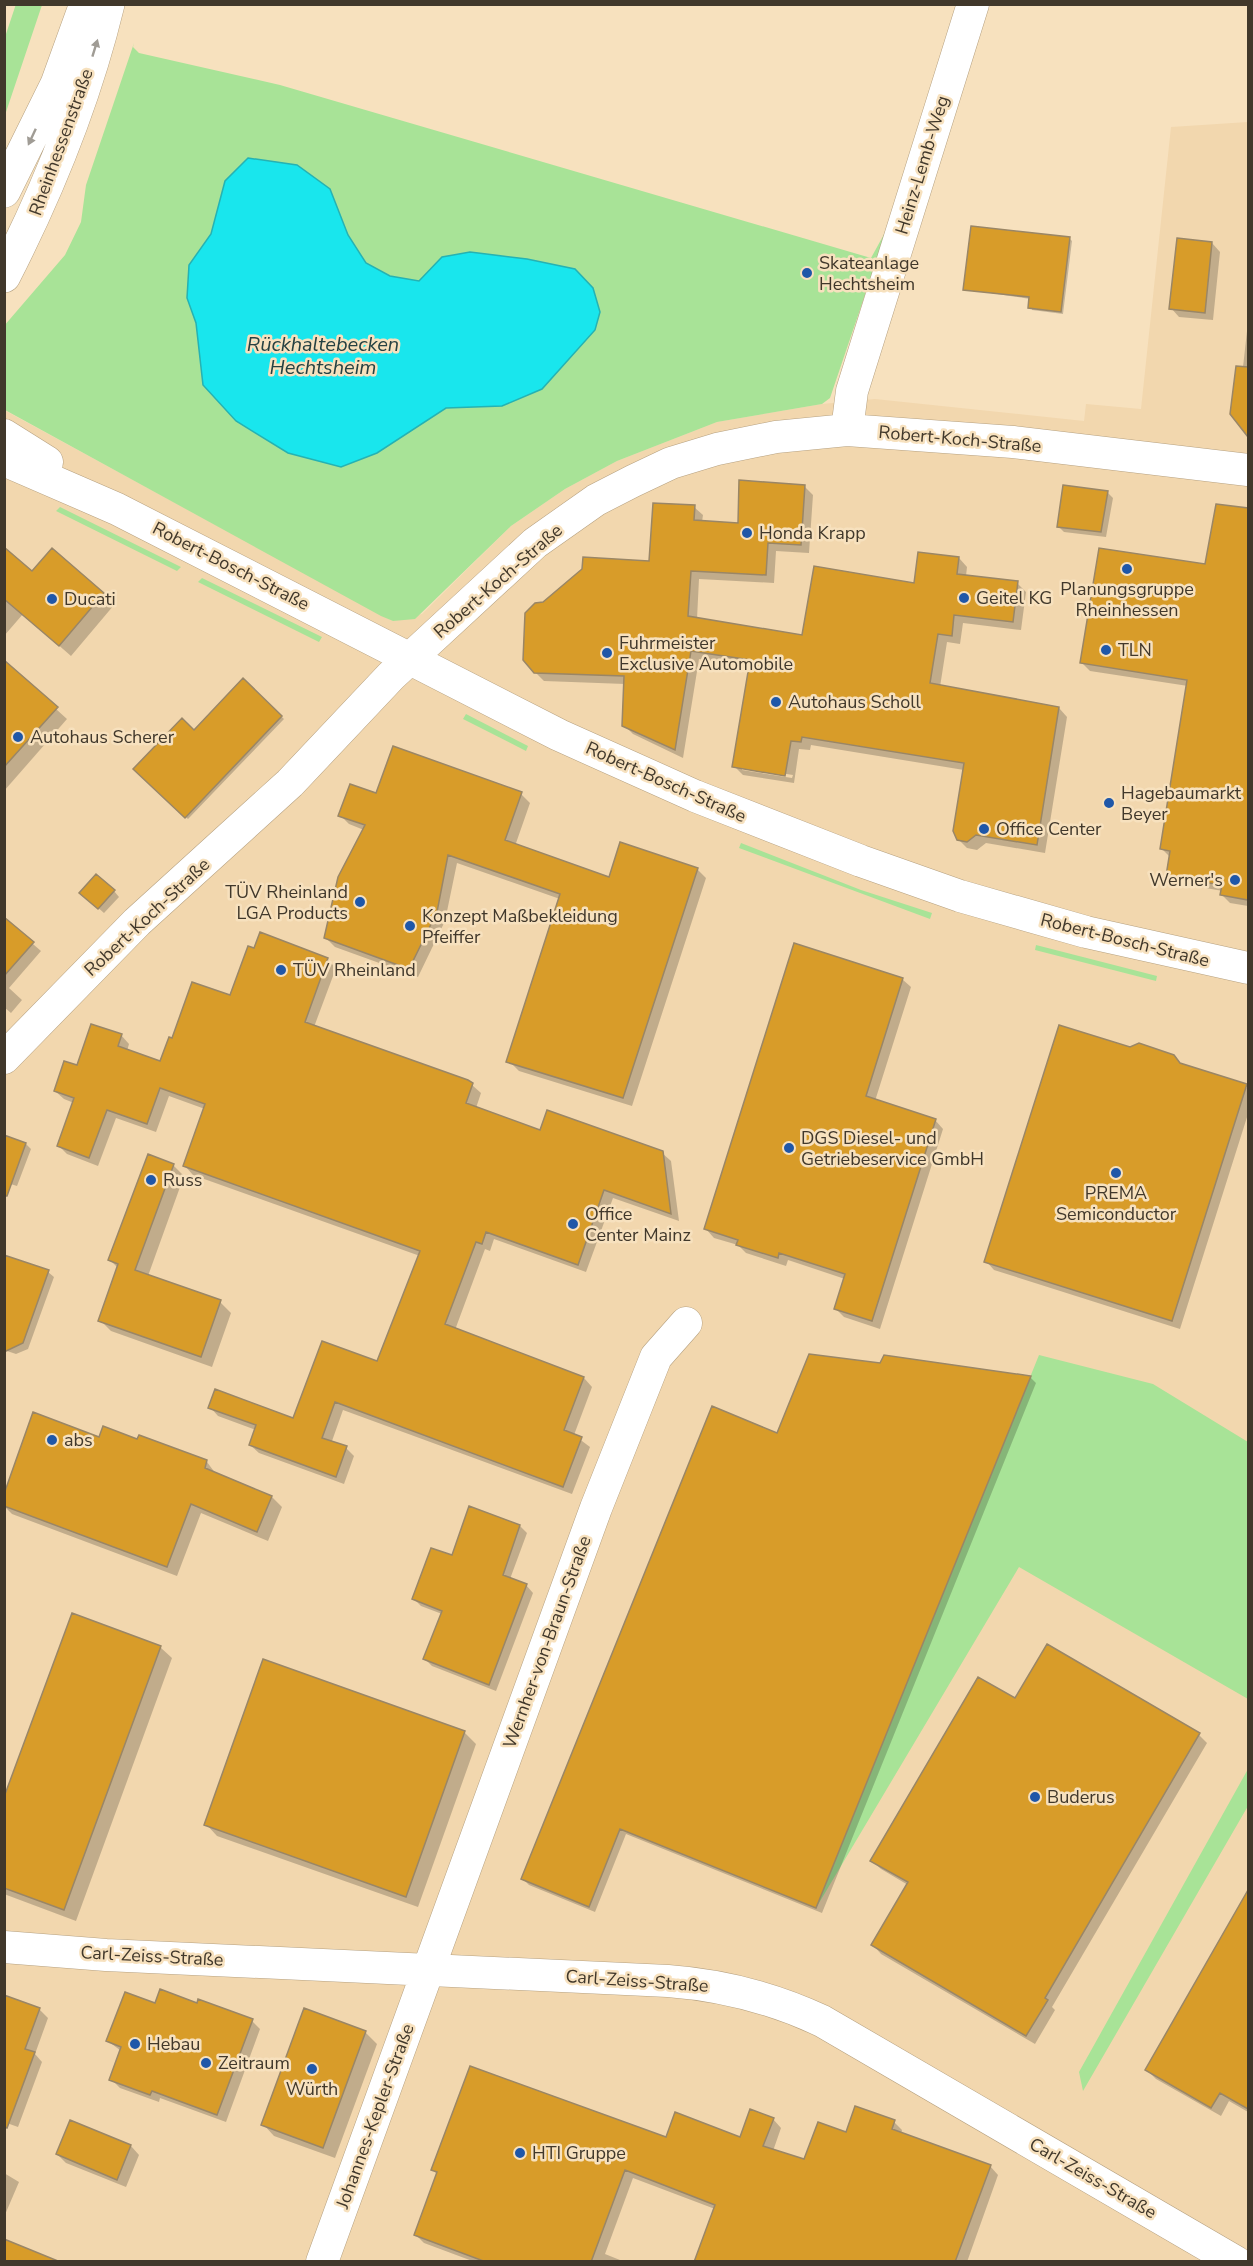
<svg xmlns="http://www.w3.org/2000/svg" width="1253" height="2266" viewBox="0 0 1253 2266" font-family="'Nunito Sans',sans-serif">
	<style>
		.built { fill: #f2d7ae }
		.green { fill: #a8e397 }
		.water { fill: #19e6ed; stroke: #25b2b3; stroke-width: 1.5 }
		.shadow { fill: #0003; fill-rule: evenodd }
		.building { fill: #d89c29; stroke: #9a8666; stroke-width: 1.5 }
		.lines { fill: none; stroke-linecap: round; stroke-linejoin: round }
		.minor-casing { stroke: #b6a180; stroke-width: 33 }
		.major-casing { stroke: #b6a180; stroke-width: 34 }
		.minor { stroke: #fff; stroke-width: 32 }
		.major { stroke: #fff; stroke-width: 33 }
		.oneway { fill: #a09c95 }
		.poi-dot { fill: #1f57a8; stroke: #f7e1be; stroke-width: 2 }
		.labels { text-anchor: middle; stroke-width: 5; stroke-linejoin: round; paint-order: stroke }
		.street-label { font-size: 18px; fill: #41382b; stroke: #f7e1be }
		.poi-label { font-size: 18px; fill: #41382b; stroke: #f7e1be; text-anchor: start }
		.water-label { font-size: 20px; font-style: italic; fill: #254142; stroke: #f7e1be }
	</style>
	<rect width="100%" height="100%" fill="#f7e1be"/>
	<!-- built -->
	<path class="built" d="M1248,122V2261H5L4,410L393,621L422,614L511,526L565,489L617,461L717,422L822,404L875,399L1084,421L1086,404L1141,409L1171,127Z"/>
	<!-- green -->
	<path class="green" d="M16,4L42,5L5,115V37Z
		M134,43L133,47L139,53L280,85L871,258L888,227L830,398L822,404L717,422L617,461L565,489L511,526L415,619L393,621L381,616L5,410L4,326L65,255L81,222L86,185Z
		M60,507L181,567L177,571L56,511Z
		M202,578L322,637L319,642L198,582Z
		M466,714L528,746L526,751L463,719Z
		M741,843L861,890L932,913L930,919L739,848Z
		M1036,945L1157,976L1156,981L1035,950Z
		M1039,1355L1153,1384L1248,1442V1699L1019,1567L816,1908Z
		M1248,1769V1806L1083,2091L1079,2072Z"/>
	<!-- water -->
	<path class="water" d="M248,158L297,165L330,189L348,235L366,263L390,276L419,281L442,257L470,252L527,259L575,269L593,288L600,312L595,330L542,389L502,406L446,408L377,453L341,467L288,453L236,421L203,385L196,323L187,298L189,265L211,234L225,181Z"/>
	<!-- shadow -->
	<path class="shadow" d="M1070,239L1072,241L1063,314L1032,310L1030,299L965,289Z
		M1212,243L1220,252L1213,320L1179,317L1171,308Z
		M1248,322V432L1237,421Z
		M804,486L813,495L809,553L776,551L774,583L699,579L697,619L803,637L915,584L959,558L967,567L966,576L1017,583L1026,592L1021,630L963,623L960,644L947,642L940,687L1059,708L1067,717L1045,853L986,843L977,850L967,848L958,839L964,770L811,745L810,750L799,749L794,783L743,775L734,766L750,667L699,659L683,758L633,734L624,725L625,684L544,681L535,672L543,604L651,563L694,507L703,515L702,522L739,524ZM742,767L793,775L792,778L742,770Z
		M1107,492L1113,498L1106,537L1064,532L1059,527Z
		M1217,506L1248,509V906L1230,903L1222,895L1223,891L1176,883L1168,875L1170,857L1162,849L1188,686L1090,671L1082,663L1207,566Z
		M4,549L32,573L103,594L114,605L71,656L23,614L4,636Z
		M4,662L67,719L4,791Z
		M243,680L284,719L188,819L135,769L194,732Z
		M521,794L530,803L515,846L610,879L697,869L706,878L632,1106L519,1071L510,1062L560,899L457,863L445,921L418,977L335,947L326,938L364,830L349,824L340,815L377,795Z
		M114,891L119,897L104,913L87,898Z
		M4,919L41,951L9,988L22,1000L11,1013L4,1007Z
		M327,959L336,968L314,1027L472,1085L481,1093L476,1108L541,1131L662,1153L671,1161L679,1221L613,1198L586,1272L494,1239L490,1251L485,1249L455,1330L584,1378L592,1387L574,1435L590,1447L572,1494L343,1410L332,1441L346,1448L354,1456L344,1484L259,1453L250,1445L256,1430L218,1416L210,1407L294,1420L378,1363L420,1256L193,1175L185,1166L205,1109L169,1096L156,1132L116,1118L98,1166L67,1154L58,1145L74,1103L64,1099L55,1091L78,1067L121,1035L129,1044L127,1051L161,1062L173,1040L231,997Z
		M902,979L911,987L875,1101L935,1120L943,1129L880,1329L844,1317L836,1309L845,1279L788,1260L786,1266L746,1253L738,1245L714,1238L706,1229Z
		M1130,1049L1173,1056L1182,1065L1248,1088V1114L1180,1329L994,1270L986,1261Z
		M26,1144L31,1149L17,1186L4,1182Z
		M173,1165L184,1176L148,1276L220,1302L231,1313L212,1367L111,1331L100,1320L118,1268L110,1260Z
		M48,1272L54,1277L28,1349L16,1354L4,1350Z
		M881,1365L1030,1377L1036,1383L822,1913L626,1834L595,1912L529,1885L523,1879L778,1434Z
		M140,1437L207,1462L216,1474L272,1497L282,1507L268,1541L201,1513L177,1576L12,1514L4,1506L100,1439L138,1441Z
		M520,1526L527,1533L510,1579L526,1585L533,1593L496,1691L432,1666L425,1659L442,1614L421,1606L414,1599L452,1557Z
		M160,1647L172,1658L76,1921L4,1894V1801Z
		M264,1661L465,1733L476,1744L418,1907L217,1836L206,1824Z
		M1016,1700L1199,1735L1207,1743L1052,2007L1055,2010L1035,2044L881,1954L873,1945L908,1885L881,1869L872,1861Z
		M1248,1894V2112L1229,2101L1221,2116L1156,2079L1147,2070Z
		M4,1997L39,2009L48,2018L35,2054L42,2062L18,2127L4,2122Z
		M156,2005L252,2021L260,2029L226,2122L160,2098L159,2102L120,2088L111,2079L121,2051L108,2041Z
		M365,2032L377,2044L335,2158L274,2136L263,2124Z
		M773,2119L781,2128L773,2151L805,2161L847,2134L894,2122L902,2130L901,2134L990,2166L998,2175L967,2262H696L715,2209L633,2178L605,2254L625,2262H475L424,2243L415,2234L437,2174L433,2170L666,2139H741Z
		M71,2122L131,2146L139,2155L126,2187L66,2163L57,2154Z
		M4,2173L19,2182L4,2217Z"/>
	<!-- building -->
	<path class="building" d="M971,226L1070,237L1061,312L1028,308L1029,297L963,290Z
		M1177,238L1212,242L1205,313L1169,309Z
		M1236,366L1248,367V437L1230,414Z
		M739,480L805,485L801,545L768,543L766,575L691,571L688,616L802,635L814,566L914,583L918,552L959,557L957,574L1018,581L1013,622L954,615L952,636L938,634L930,683L1059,707L1037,845L976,835L967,842L957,840L953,831L964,763L802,737L801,742L791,741L785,776L732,767L750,660L691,651L675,750L622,726L624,676L534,673L523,660L525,613L535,603L543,602L582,569L583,557L649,561L653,503L695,505L694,520L738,523Z
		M1063,485L1108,491L1101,532L1057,527Z
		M1216,504L1248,508V900L1220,895L1222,885L1166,876L1170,851L1160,849L1187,680L1080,663L1099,548L1205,564Z
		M4,547L32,571L52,548L104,593L59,646L4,599Z
		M4,660L58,707L4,767Z
		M243,678L282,716L185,818L133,769L182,718L194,730Z
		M393,746L522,792L505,840L609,877L620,842L698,868L623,1098L506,1062L560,894L448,855L437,912L409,969L324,938L338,877L365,825L338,816L350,784L376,793Z
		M96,874L115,890L98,909L79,893Z
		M4,917L34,942L4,976Z
		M260,932L328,958L305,1022L468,1080L473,1083L466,1103L540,1130L547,1110L663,1151L671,1214L604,1190L578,1265L486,1232L482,1244L476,1242L445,1324L584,1377L564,1430L582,1437L563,1487L335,1402L322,1438L347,1446L336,1477L249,1445L256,1425L208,1408L215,1389L293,1418L322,1341L377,1361L420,1251L183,1166L205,1104L160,1088L147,1124L107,1110L89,1158L57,1146L74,1098L54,1091L64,1061L77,1065L91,1024L122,1034L118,1046L160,1061L169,1037L172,1038L192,982L230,995L248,946L254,948Z
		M794,943L903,978L866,1096L936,1119L872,1321L834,1309L845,1274L779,1253L778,1258L736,1245L738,1240L704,1229Z
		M1059,1025L1130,1047L1139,1043L1174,1055L1180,1063L1247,1084L1172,1321L984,1262Z
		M4,1135L26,1143L7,1196H4Z
		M148,1154L174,1164L135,1270L221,1300L201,1357L98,1321L118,1264L108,1260Z
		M4,1255L49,1270L23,1343L4,1352Z
		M809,1354L880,1363L884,1355L1031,1376L816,1908L620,1829L589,1907L521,1879L712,1406L777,1433Z
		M33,1412L99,1437L103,1426L137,1439L139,1435L207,1460L205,1468L272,1496L257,1532L191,1504L167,1567L4,1506V1494Z
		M469,1506L520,1525L503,1575L527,1584L489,1685L423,1659L442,1611L412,1599L431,1548L452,1555Z
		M72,1613L161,1646L64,1910L4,1888V1797Z
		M1047,1644L1200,1733L1045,1998L1048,2000L1026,2036L871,1945L908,1882L870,1861L978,1677L1015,1698Z
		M263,1659L465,1731L406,1897L204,1825Z
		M1248,1890V2109L1220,2093L1211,2108L1145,2070Z
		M160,1989L197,2003L198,1999L253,2019L217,2115L152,2091L150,2095L109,2080L121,2047L106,2041L125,1992L155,2003Z
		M4,1995L40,2008L25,2049L35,2052L7,2128L4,2127Z
		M304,2008L366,2031L323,2148L261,2125Z
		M470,2066L666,2137L675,2112L740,2137L750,2109L774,2118L763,2146L804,2159L818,2122L846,2132L855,2106L895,2120L892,2129L991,2165L955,2262H694L715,2205L625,2170L591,2262H486L414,2235L437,2172L431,2170Z
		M70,2120L131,2145L117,2180L56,2154Z
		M4,2239L58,2261V2262H4Z"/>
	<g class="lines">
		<defs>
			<path id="minor" d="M847,430L852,391L973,4
				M4,435L47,462
				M4,460L117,509L559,735L695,796L861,861L960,896L1086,932L1248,968
				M4,1058L137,922L290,783L391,676L535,543L596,500L633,481L671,463L717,449L776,437L847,430L1013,442L1248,470
				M4,1947L106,1955L668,1981C722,1985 773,1998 822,2021L1236,2262
				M322,2262L596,1508L656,1357L686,1323"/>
			<path id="major" d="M4,191L57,84L86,4
				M4,276C48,190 85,99 108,4"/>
		</defs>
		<!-- minor casing -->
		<use href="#minor" class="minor-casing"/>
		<!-- major casing -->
		<use href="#major" class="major-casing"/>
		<!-- minor -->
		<use href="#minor" class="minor"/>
		<!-- major -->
		<use href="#major" class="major"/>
	</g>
	<!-- one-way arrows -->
	<defs><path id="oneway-solid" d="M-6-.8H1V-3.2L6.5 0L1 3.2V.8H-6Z" transform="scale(1.5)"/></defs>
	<g class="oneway">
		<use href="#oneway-solid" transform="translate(95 48) rotate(-73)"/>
		<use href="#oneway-solid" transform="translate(32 137) rotate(115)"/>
	</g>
	<!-- markers -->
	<g class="poi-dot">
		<circle cx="807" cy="273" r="6"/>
		<circle cx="747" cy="533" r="6"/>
		<circle cx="1127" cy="569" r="6"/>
		<circle cx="964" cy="598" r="6"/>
		<circle cx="52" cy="599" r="6"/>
		<circle cx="1106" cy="650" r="6"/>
		<circle cx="607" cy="653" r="6"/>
		<circle cx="776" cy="702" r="6"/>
		<circle cx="18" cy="737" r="6"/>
		<circle cx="1109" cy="803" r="6"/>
		<circle cx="984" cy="829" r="6"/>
		<circle cx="1235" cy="880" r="6"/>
		<circle cx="360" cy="902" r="6"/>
		<circle cx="410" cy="926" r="6"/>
		<circle cx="281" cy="970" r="6"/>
		<circle cx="789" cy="1148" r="6"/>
		<circle cx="1116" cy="1173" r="6"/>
		<circle cx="151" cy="1180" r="6"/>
		<circle cx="573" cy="1224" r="6"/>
		<circle cx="52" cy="1440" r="6"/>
		<circle cx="1035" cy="1797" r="6"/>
		<circle cx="135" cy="2044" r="6"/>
		<circle cx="206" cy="2063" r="6"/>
		<circle cx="312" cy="2069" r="6"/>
		<circle cx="520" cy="2153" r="6"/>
	</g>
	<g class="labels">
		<!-- street labels -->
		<g class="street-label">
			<text transform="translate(61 142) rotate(-70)" y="6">Rheinhessenstraße</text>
			<text transform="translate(922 165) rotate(-73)" y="6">Heinz-Lemb-Weg</text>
			<text transform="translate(960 439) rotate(5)" y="6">Robert-Koch-Straße</text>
			<text transform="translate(231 566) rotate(27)" y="6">Robert-Bosch-Straße</text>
			<text transform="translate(498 581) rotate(-41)" y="6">Robert-Koch-Straße</text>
			<text transform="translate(666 782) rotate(24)" y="6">Robert-Bosch-Straße</text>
			<text transform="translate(147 917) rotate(-43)" y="6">Robert-Koch-Straße</text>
			<text transform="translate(1125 940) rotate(14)" y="6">Robert-Bosch-Straße</text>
			<text transform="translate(547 1642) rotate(-70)" y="6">Wernher-von-Braun-Straße</text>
			<text transform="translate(152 1956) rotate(3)" y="6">Carl-Zeiss-Straße</text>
			<text transform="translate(637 1981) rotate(4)" y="6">Carl-Zeiss-Straße</text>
			<text transform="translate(375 2116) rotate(-70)" y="6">Johannes-Kepler-Straße</text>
			<text transform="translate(1093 2178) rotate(30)" y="6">Carl-Zeiss-Straße</text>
		</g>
		<!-- poi labels -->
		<g class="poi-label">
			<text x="819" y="269">Skateanlage<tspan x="819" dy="21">Hechtsheim</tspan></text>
			<text x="759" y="539">Honda Krapp</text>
			<text x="1127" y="595" text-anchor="middle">Planungsgruppe<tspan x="1127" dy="21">Rheinhessen</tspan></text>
			<text x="976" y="604">Geitel KG</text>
			<text x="64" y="605">Ducati</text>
			<text x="619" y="649">Fuhrmeister<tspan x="619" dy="21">Exclusive Automobile</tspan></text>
			<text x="1118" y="656">TLN</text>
			<text x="788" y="708">Autohaus Scholl</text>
			<text x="30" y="743">Autohaus Scherer</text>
			<text x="1121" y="799">Hagebaumarkt<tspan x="1121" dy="21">Beyer</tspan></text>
			<text x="996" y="835">Office Center</text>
			<text x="1223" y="886" text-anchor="end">Werner's</text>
			<text x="348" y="898" text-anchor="end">TÜV Rheinland<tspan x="348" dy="21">LGA Products</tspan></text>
			<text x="422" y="922">Konzept Maßbekleidung<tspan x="422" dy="21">Pfeiffer</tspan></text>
			<text x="293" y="976">TÜV Rheinland</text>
			<text x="801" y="1144">DGS Diesel- und<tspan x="801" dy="21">Getriebeservice GmbH</tspan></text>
			<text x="163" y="1186">Russ</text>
			<text x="1116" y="1199" text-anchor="middle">PREMA<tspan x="1116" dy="21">Semiconductor</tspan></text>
			<text x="585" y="1220">Office<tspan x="585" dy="21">Center Mainz</tspan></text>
			<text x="64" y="1446">abs</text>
			<text x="1047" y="1803">Buderus</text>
			<text x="147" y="2050">Hebau</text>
			<text x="218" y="2069">Zeitraum</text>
			<text x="312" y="2095" text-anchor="middle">Würth</text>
			<text x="532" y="2159">HTI Gruppe</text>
		</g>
		<!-- water labels -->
		<g class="water-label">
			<text x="323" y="351">Rückhaltebecken<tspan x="323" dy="23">Hechtsheim</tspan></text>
		</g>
	</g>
	<!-- border -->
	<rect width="1253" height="2266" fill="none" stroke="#41382b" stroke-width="12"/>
</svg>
